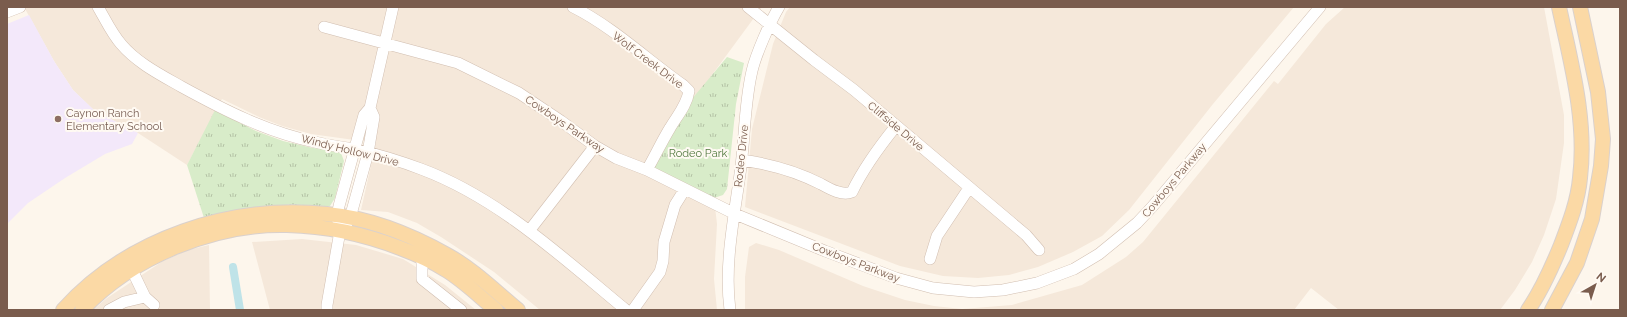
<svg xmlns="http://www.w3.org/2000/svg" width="1627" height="317" viewBox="0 0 1627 317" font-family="Raleway,sans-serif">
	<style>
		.residential { fill: #f5e8da }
		.education { fill: #f3e8fa }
		.park { fill: url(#park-tufts) }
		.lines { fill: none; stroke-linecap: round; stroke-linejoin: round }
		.canal { stroke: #bfe3e8; stroke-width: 8 }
		.minor-casing { stroke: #d1beb0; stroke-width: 12 }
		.major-casing { stroke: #dad1cd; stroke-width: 16 }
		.minor { stroke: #fff; stroke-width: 11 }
		.major { stroke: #fbd9a5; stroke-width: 14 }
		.education-dot { fill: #8d6e63; stroke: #fffaf3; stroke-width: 1.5 }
		.labels { text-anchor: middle; stroke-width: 4; stroke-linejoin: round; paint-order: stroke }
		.street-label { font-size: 11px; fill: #7a5c4d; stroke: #fffaf3 }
		.education-label { font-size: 11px; fill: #785e54; stroke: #fffaf3; text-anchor: start }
		.park-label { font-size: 11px; fill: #537a41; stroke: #fffaf3 }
	</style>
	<defs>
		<pattern id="park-tufts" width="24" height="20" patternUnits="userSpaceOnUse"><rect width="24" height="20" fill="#d8ecc9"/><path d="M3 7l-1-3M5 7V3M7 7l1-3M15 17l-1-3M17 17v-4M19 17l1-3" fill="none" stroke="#b4c2a5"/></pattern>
	</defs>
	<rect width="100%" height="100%" fill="#fdf6ec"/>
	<!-- residential -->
	<path class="residential" d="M24,7H762L709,79L654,167L714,198L717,224L714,279L717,310H540L494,272L441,237L417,223L388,212L361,210L376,143L311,134L282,126L259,117L222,99L187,165L138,133L95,111L73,90L54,61Z
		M790,7H1294L1213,104L1129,210L1102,236L1073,252L1038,267L1009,275L978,278L943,276L900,266L745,207L752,129L773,44L786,12Z
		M1345,7H1544L1564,115V143L1556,199L1544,235L1532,262L1515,290L1500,310H1339L1311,288L1294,310H745V277L749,247L756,243L779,250L863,286L905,300L934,306L962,309L1012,305L1082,285L1126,257L1143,242L1274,81L1278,84L1326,24Z
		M302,239L356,245L403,259L445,285L476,310H270L252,242Z
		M209,245L210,310H93L107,298L163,261L188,250Z"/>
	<!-- education -->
	<path class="education" d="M29,15L54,61L73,90L95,111L138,133L132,144L105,154L65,178L28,203L7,224V24Z"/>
	<!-- park -->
	<path class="park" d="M727,57L744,63L736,104L727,189L723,195L714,198L653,167L686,106Z
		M215,110L256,131L283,141L313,148L337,150L341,153L344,161L335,198L330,206C315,208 301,204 286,205C258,206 231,212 204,218L187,165Z"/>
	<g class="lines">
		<!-- canal -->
		<path class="canal" d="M233,267L240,310"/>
		<defs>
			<path id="minor" d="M98,7C105,19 112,34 121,44C137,63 161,75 182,87C224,110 267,132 315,142C328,145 341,147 355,149C376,154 400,161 421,169C499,198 563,258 626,310
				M573,7C613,27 646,59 683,85L689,91C687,105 677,116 670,128C662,141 655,156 647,170
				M748,7L814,60L854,90L1026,235L1039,250
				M7,12L20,7
				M324,27L458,63L519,93L561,121L595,146L616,158L647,170L735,214L825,251L896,278L933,288L974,292L1003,290L1037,283L1074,269L1099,254L1137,223L1152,207L1320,7
				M742,160C770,164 796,171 821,184C830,189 842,196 852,192C864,167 879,147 896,126
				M347,223L350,218L368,153L374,117L370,108
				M529,231L595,146
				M422,257V279L461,310
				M930,259L937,236L969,188
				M132,270L145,297L154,305
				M109,310L124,302L145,297
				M327,310V305L340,231L337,216L339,206L364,115L370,108L393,7
				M633,310L660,272L663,261L664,242L675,205L685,189
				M730,310C724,265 734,218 740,174C745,140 744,105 752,71C756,54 770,22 779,7"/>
			<path id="major" d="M63,310C128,238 231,204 327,214C369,218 412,235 449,256C474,270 496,292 518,310
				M82,310C131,257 215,223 287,225C326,226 364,234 400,248C416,254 432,261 446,270C464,281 480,297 496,310
				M1528,310C1542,290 1552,267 1561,245C1569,224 1578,201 1580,178C1587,120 1571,63 1559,7
				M1552,310L1577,263L1592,219L1601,166L1603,139L1598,92L1580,7"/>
		</defs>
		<!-- minor casing -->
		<use href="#minor" class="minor-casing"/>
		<!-- major casing -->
		<use href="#major" class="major-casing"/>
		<!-- minor -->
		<use href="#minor" class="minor"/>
		<!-- major -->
		<use href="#major" class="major"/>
	</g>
	<!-- markers -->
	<circle class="education-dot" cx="58" cy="119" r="4"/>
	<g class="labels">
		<!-- street labels -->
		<g class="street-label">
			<text transform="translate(648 60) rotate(37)" y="4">Wolf Creek Drive</text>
			<text transform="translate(565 124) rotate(34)" y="4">Cowboys Parkway</text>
			<text transform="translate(896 126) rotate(40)" y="4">Cliffside Drive</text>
			<text transform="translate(350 150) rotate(14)" y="4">Windy Hollow Drive</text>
			<text transform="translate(741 156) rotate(-84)" y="4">Rodeo Drive</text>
			<text transform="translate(1174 180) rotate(-50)" y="4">Cowboys Parkway</text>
			<text transform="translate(856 262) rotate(21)" y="4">Cowboys Parkway</text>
		</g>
		<!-- education labels -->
		<g class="education-label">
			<text x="66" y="117">Caynon Ranch<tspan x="66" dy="13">Elementary School</tspan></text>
		</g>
		<!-- park labels -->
		<g class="park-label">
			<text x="698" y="157">Rodeo Park</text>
		</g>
	</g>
	<!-- border -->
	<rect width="1627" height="317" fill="none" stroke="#7a5c4d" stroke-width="16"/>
	<!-- north arrow -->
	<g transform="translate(1595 285) rotate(39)" stroke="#fffaf3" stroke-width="3" paint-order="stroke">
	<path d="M0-3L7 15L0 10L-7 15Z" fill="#7a5c4d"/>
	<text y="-6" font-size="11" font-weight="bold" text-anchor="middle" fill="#7a5c4d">N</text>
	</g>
</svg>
